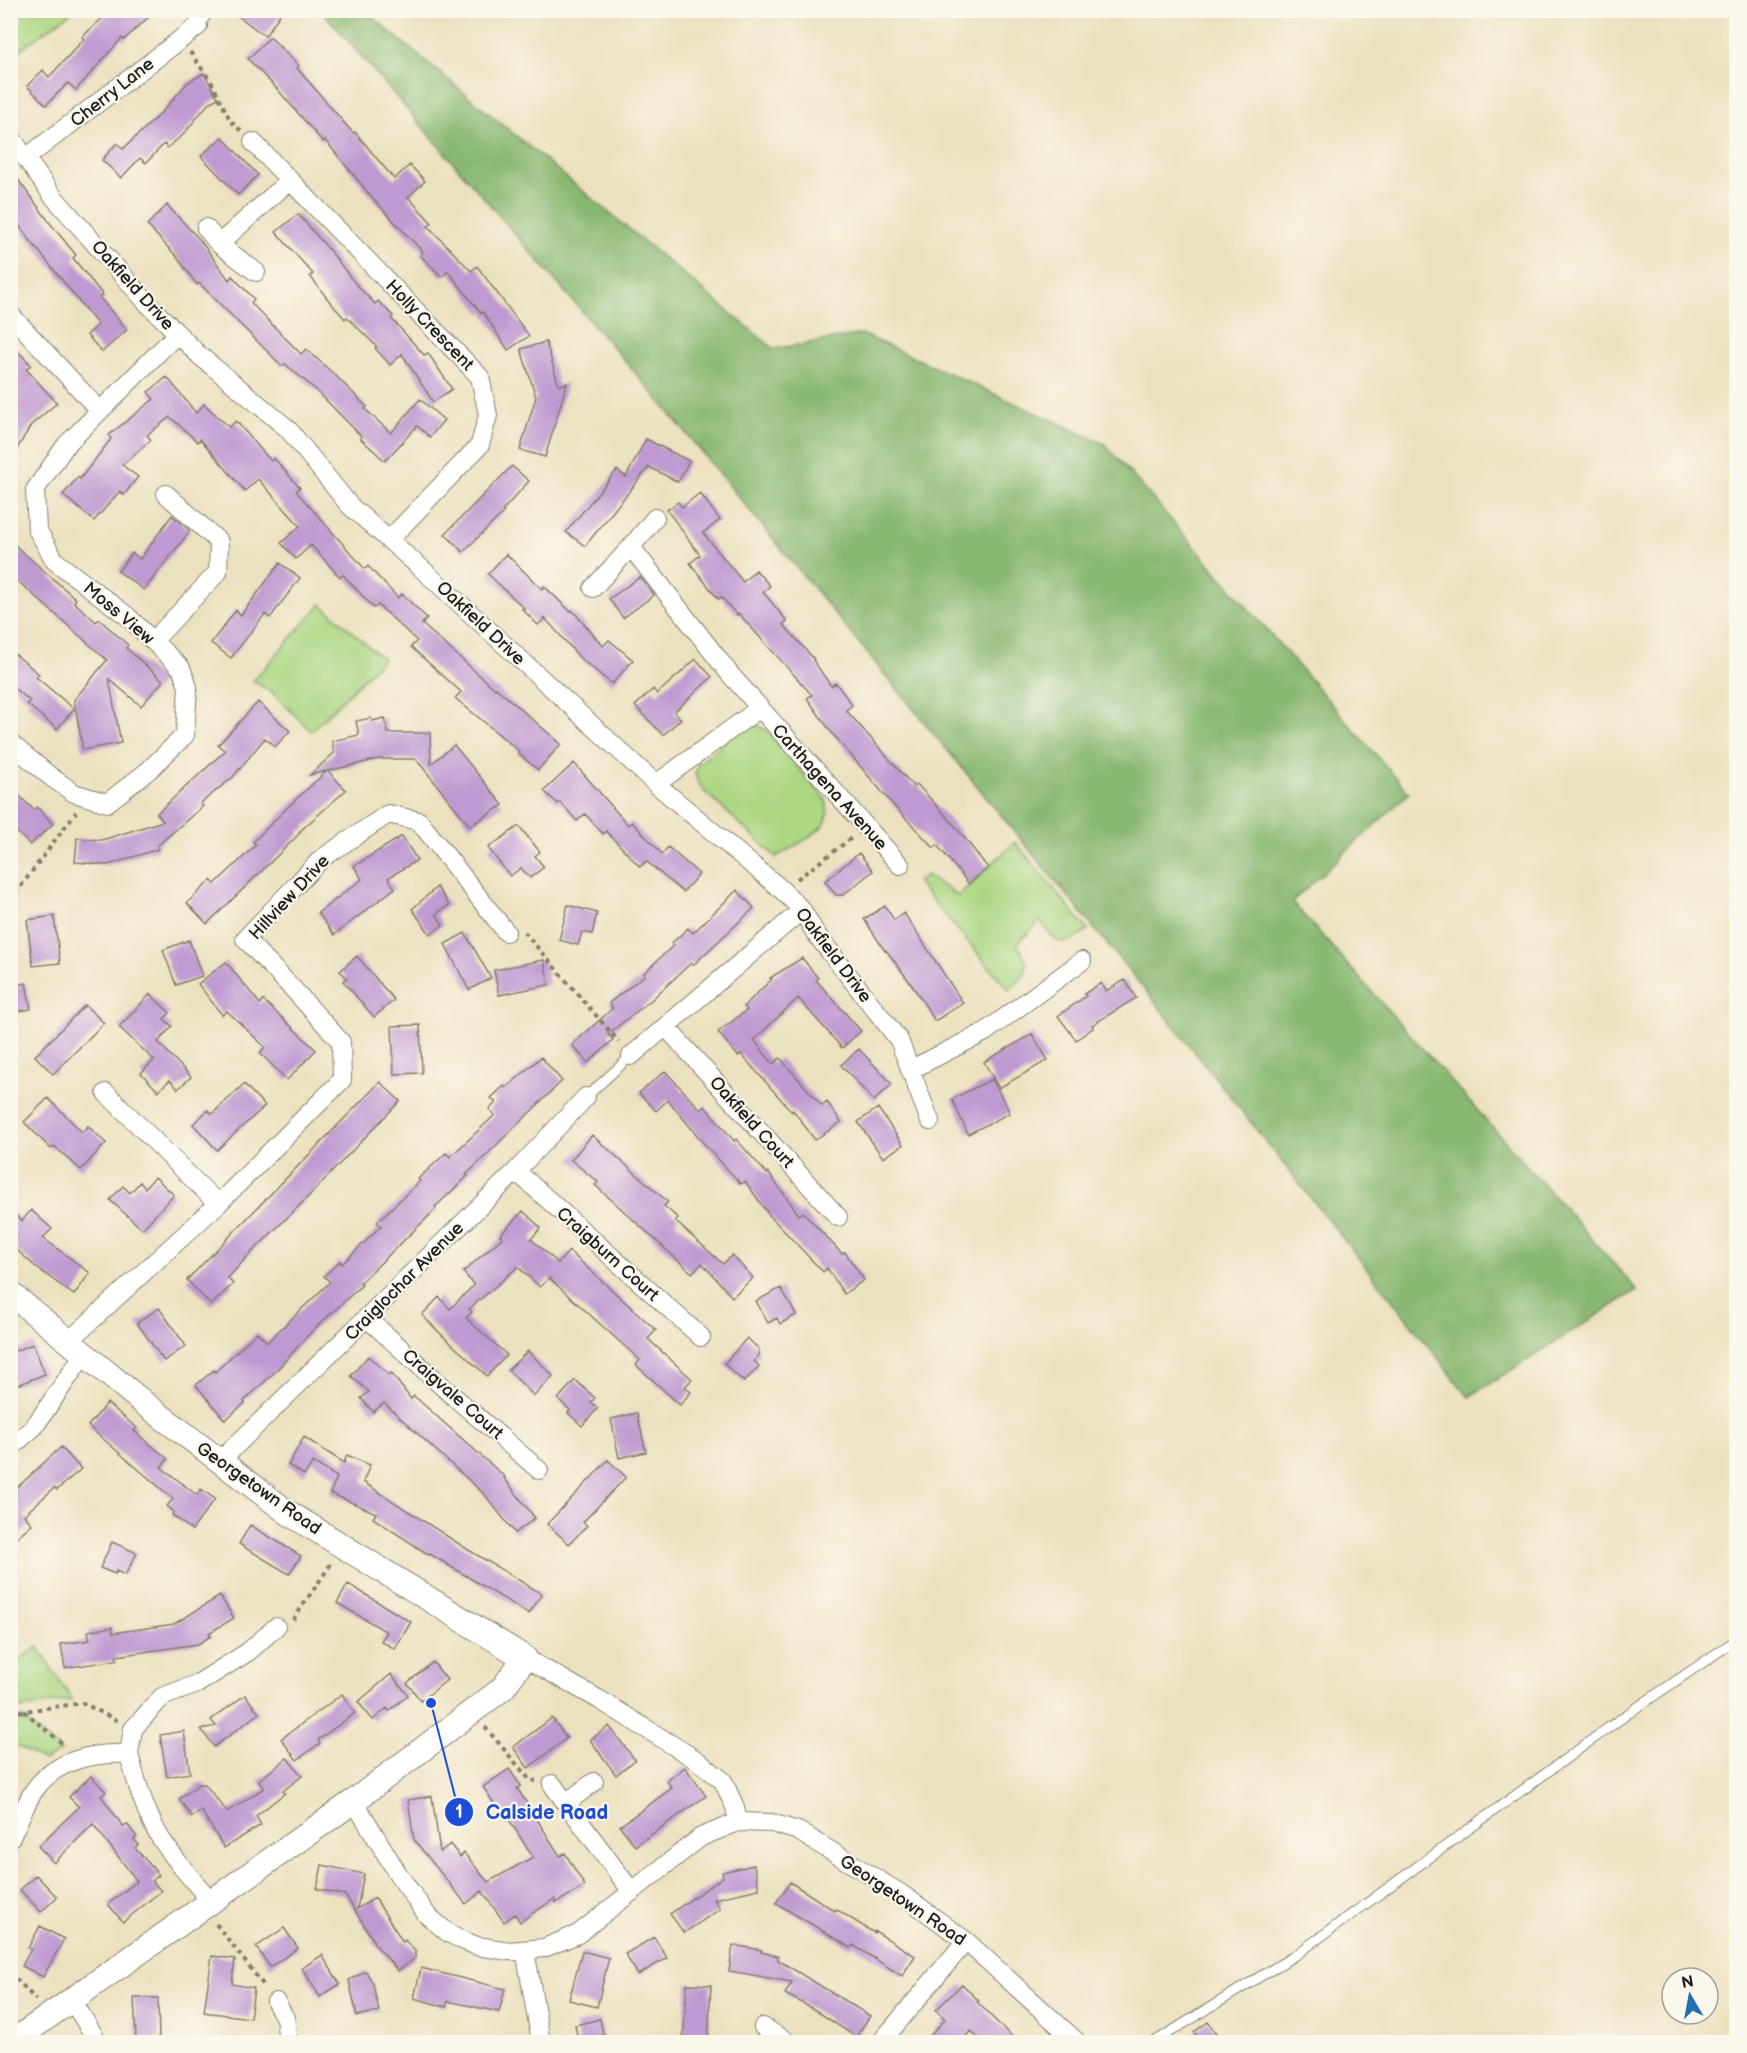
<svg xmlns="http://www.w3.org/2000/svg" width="1747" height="2053" viewBox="0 0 1747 2053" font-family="'Balsamiq Sans',sans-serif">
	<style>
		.green { fill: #acd783; stroke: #647a50; stroke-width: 1.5 }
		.forest { fill: #89b871; stroke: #526a46; stroke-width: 1.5 }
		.building { fill: #bf99d1 }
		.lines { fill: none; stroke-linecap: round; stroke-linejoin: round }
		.service-casing { stroke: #847e6e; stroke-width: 11 }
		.minor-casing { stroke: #847e6e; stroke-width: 20 }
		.tertiary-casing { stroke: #847e6e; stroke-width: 26 }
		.path { stroke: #847e6e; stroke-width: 4; stroke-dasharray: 4.5 4.5; stroke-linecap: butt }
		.service { stroke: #fff; stroke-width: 9 }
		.minor { stroke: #fff; stroke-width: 18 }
		.tertiary { stroke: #fff; stroke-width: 24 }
		.labels { text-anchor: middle; stroke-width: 4.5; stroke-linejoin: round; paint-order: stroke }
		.street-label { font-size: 18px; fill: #1c1c1c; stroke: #fbf7ec }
		.leader { fill: none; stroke: #1d4ed8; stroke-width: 2 }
		.callout-dot { fill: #1d4ed8; stroke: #fbf7ec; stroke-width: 2 }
		.mark-label { font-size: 18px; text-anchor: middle; font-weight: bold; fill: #fff }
		.callout-label { font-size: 20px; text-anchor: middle; font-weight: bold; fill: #1d4ed8; stroke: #fbf7ec; stroke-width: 4.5; stroke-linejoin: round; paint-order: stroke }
	</style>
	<rect width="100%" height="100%" fill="#fbf7ec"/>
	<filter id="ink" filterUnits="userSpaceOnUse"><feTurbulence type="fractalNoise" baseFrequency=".0167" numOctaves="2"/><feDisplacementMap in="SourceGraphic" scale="12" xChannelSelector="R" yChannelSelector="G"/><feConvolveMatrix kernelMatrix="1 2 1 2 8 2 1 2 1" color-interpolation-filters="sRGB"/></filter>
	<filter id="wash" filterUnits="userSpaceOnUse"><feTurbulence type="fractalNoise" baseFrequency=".008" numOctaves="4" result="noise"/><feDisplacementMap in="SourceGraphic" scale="24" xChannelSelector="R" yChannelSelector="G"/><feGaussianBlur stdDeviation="1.35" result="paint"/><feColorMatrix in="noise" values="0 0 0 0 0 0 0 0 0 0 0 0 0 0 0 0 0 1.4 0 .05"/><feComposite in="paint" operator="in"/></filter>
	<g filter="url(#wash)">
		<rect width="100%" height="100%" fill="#ece1bf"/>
		<!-- green -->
		<path class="green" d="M11,10H73V11L11,56Z
			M321,604L383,659L311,731L272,692L253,681Z
			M748,723L757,725L766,730L826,800C828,808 829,816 825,823C817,835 789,849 776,857L704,791C697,780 692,777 698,764Z
			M1015,842L1088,930C1060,949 1059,946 1040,921L1017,944C1031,965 1030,975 1009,990L917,882L926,875L958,896Z
			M38,1647L72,1700L11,1710V1665Z
			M22,1718L61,1751L44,1761L11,1743V1720Z"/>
		<!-- forest -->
		<path class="forest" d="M322,11H339L371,16L774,349L862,334L1105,444L1409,793L1292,902L1637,1290L1469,1397L1155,1002L657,398Z"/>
		<g id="blocks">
			<!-- building -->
			<path class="building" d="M111,10H156L124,40L122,38L76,90L68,83L46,105L27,86L43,70L49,77L84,39L82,37Z
				M230,10H283L265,36Z
				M270,37L299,66L297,68L353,133L355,132L394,179L410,165L425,181L408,197L432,223L428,226L471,271L477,266L529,336L508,350L483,312L481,313L448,271L442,277L420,255L423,252L374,200L325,140L323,142L278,90L248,59Z
				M204,73L218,98L209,103L183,135L167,148L164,144L146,163L140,158L121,178L102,160L117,143L123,149L160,114L188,82Z
				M222,137L258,175L238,195L201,156Z
				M10,169L50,223L76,255L73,258L103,295L99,297L127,330L102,352L87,335L98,325L26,235L10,213Z
				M167,205L200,240L229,280L232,276L254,299L251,303L301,354L306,349L336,376L367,407L365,409L391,433L420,399L444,420L430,437L417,426L385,461L360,438L361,436L316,390L285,364L282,366L199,283L197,285L178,258L147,225Z
				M298,214L331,252L354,282L375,304L378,301L393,316L391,318L424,355L428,353L452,389L433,402L402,354L390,365L375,348L377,347L347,317L345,319L330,302L310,276L313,274L276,232Z
				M546,342L559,386L567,383L545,457L520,450L536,397L521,349Z
				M10,343L31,365L26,369L57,403L31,425L10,461Z
				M167,377L196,413L204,404L229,427L236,421L271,461L274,458L300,488L296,491L365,569L368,566L398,598L402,594L427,618L422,624L495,689L496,688L561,744L538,770L518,753L519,751L455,698L461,692L411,647L417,641L378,605L374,608L343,575L340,577L311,545L296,559L281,543L300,526L258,479L245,491L200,439L198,442L170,417L147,435L151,440L122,465L138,477L124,495L120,491L94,521L63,495L78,477L80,479L111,439L109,435L154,399L148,392Z
				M646,439L689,461L678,482L649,467L585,546L566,532L617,470L626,477Z
				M512,466L529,481L502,511L504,512L463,552L445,534Z
				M700,493L720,520L703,533L743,582L756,570L770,586L763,592L787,621L783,624L814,659L813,660L831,686L836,683L852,705L846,710L914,787L917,784L956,827L988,868L969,884L937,845L934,848L894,806L831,732L807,698L812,695L739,614L737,615L721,597L718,599L690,563L700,555L667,510L678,502L682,507Z
				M172,515L190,531L144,590L118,571L132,553L140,559Z
				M10,541L76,599L74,602L96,622L99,619L128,645L126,648L163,681L141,706L109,679L121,743L83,750L74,700L107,660L10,574Z
				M506,554L542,589L544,586L570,611L572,610L603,646L609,640L633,660L612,684L580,658L545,618L538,625L522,609L524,608L488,574Z
				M280,563L300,578L270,618L265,614L231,658L211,643L236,610L241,615Z
				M640,577L654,595L623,618L609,599Z
				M10,650L39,674L36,677L74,709L57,729L27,704L30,701L10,685Z
				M696,659L712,677L674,712L681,719L663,735L635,706L653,689L657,694Z
				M258,702L290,731L275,747L265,738L233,777L201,803L203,806L157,846L158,849L108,865L75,862L77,838L102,840L163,821L157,813L225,751L218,745Z
				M371,718L372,721L385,718L388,733H430L431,764L454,745L503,805L470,826L416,759H379L328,771L346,790L299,832L300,833L277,856L207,924L187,903L211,880L215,884L256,845L253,842L293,802L327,771L310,775L334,753L332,741L359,735L356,721Z
				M574,763L628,825L632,822L662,854L668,847L699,874L683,892L646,861L640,867L606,831L603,834L585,814L577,821L560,802L558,804L544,791Z
				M10,787L34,810L37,807L53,824L30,845L10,825Z
				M519,826L540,852L535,856L544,867L530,878L521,868L510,876L488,848Z
				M402,836L417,860L388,878L395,888L334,935L318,913L362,879L354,866Z
				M859,853L873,871L843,895H836L825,881Z
				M437,887L449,905L436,914L443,925L430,934L412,909Z
				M737,890L754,908L693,965L691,963L650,1001L608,1034L613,1040L588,1063L572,1045L613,1008L609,1003L645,975L644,973L674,945L672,943L688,928L693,933Z
				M568,905L597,913L592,934L582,932L578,945L559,940Z
				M885,906L894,920L904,913L963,1003L935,1021L912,985L886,950L885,951L864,919Z
				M54,916L60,963L33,966L27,920Z
				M465,933L491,978L469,990L445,944Z
				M189,940L202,976L176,985L163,950Z
				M357,956L394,1000L374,1017L343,981L347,978L340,971Z
				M802,958L818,978L816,980L861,1031L842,1048L798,998L754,1040L773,1064L780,1058L822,1106L827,1102L841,1122L815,1140L793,1110L792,1112L741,1054L738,1056L718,1032L747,1010L744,1006L772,979L770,978Z
				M544,960L549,985L499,995L494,970Z
				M226,962L260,1004L263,1000L316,1050L287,1080L260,1053L265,1047L227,1011L222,1015L198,984Z
				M1125,980L1136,998L1092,1025L1093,1028L1076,1040L1058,1016L1086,996L1084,994L1101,983L1106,991Z
				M26,983L31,1009L10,1013V986Z
				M150,994L170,1013L164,1019L172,1026L158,1042L191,1077L178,1089L170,1080L158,1091L141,1073L154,1060L119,1027Z
				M85,1005L104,1023L53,1074L35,1056Z
				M420,1025L422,1073L394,1074L392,1026Z
				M1032,1034L1048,1060L999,1088L984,1062Z
				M859,1049L892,1084L874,1101L841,1065Z
				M541,1057L562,1081L466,1175L468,1176L435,1207L436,1209L360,1283L362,1285L312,1331L275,1372L244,1401L245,1403L225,1420L196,1385L214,1370L215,1372L257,1332L267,1342L330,1282L324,1276L340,1261L342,1264L381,1226L377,1222L420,1181L418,1179L446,1153L450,1157L495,1115L489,1109L496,1103L491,1098L504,1086L506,1088Z
				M665,1071L701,1110L705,1106L734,1141L736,1139L767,1174L768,1172L799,1215L803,1212L842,1254L845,1252L864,1280L844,1294L827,1268L823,1272L769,1215L745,1181L741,1184L706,1146L668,1100L656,1111L639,1093Z
				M992,1079L1010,1113L968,1134L952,1099Z
				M380,1082L400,1101L305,1200L247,1257L228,1278L233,1284L211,1305L187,1280Z
				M244,1084L265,1106L217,1150L193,1124L208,1110L212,1114Z
				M48,1098L82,1132L88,1126L106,1143L81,1170L54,1146L51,1149L24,1122Z
				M878,1108L903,1145L883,1158L858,1122Z
				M592,1135L668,1202L664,1206L678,1218L675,1221L723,1264L732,1255L753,1278L732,1297L702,1263L692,1273L595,1185L598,1182L571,1160Z
				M155,1177L174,1195L142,1229L110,1200L123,1186L130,1193L140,1182L145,1188Z
				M10,1210L22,1221L31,1210L52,1229L43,1238L90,1273L74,1295L37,1268L10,1244Z
				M523,1211L541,1228L531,1239L558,1263L569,1251L656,1330L648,1339L692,1379L685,1387L691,1392L680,1405L636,1365L640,1360L549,1278L540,1287L518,1267L469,1309L472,1312L466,1318L507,1355L487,1376L445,1338L422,1315L439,1297L450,1309L474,1285L463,1272L503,1237L500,1235Z
				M781,1288L796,1315L780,1324L777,1318L768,1323L756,1301Z
				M159,1308L186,1346L164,1361L137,1323Z
				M747,1338L759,1349V1355L754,1361L759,1366L744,1382L724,1364Z
				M33,1344L45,1374L15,1386L10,1376V1353Z
				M528,1351L553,1376L534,1396L508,1370Z
				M368,1356L389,1375L391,1373L411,1399L414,1396L505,1477L504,1478L535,1518L515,1533L485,1495L384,1403L373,1412L361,1398L369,1392L351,1376Z
				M575,1380L595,1398L591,1402L598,1408L582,1426L568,1413L570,1410L558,1399Z
				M107,1403L137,1428L134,1431L168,1459L161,1467L197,1495L201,1489L215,1499L192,1530L172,1515L174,1512L167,1506L173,1499L88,1426Z
				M637,1413L646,1452L619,1458L611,1419Z
				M304,1437L344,1463L347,1455L370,1465L363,1482L467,1549L542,1594L529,1614L430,1554L429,1555L373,1518L376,1513L330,1493L337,1477L313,1462L304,1475L288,1465Z
				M61,1447L81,1469L57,1490L54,1488L24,1515L32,1524L10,1543V1494Z
				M608,1460L626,1477L583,1522L587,1526L569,1544L547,1524Z
				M250,1525L301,1556L289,1574L239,1544Z
				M112,1542L137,1553L125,1575L116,1571L115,1574L100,1568Z
				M348,1584L411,1622L395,1649L381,1641L387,1632L337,1603Z
				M220,1596L234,1618L209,1633L211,1636L198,1644L116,1656L117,1660L65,1668L61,1644L90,1640L88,1631L112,1627L113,1633L174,1624Z
				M433,1662L447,1680L421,1701L407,1683Z
				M391,1674L408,1695L389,1711L387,1708L373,1720L358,1702Z
				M342,1694L355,1713L318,1740L320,1743L297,1760L281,1739Z
				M245,1695L259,1713L214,1747L201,1729L216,1726L211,1720Z
				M552,1718L567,1738L528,1768L513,1747Z
				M609,1726L635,1760L616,1775L590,1740Z
				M184,1731L190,1773L167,1777L160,1735Z
				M287,1758L302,1776L283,1791L285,1793L256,1816L261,1825L224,1848L201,1810L192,1817L179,1799L199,1784H205L227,1812L264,1788L258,1781Z
				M685,1767L706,1796L635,1846L620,1826L672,1788L667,1781Z
				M509,1769L521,1786L517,1788L560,1856L565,1853L585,1886L556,1903L554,1899L520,1922L515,1914L504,1922L482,1891L466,1904L414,1840L408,1800L432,1796L440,1852L450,1844L460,1857L464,1853L488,1882L533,1857L506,1815L495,1805L483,1787Z
				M91,1776L106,1792L101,1796L123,1826L127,1824L137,1837L134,1839L138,1845L135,1848L159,1875L152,1881L161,1891L123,1922L108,1904L137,1881L93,1824L54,1863L38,1846L79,1807L69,1797Z
				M322,1865L364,1874L357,1909L375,1898L403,1942L405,1940L415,1951V1958L398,1971L373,1942L374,1941L345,1895L317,1889Z
				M754,1865L759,1889L714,1899L720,1909L684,1933L670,1914L723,1877L722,1872Z
				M36,1875L57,1897L41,1912L20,1890Z
				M790,1882L835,1911L836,1909L874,1933L875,1931L915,1956L902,1976L853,1945L851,1948L776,1903Z
				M40,1926L64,1939L43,1977L22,1966L31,1949L28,1948Z
				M284,1928L298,1948L270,1967L256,1947Z
				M654,1937L667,1958L638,1975L625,1954Z
				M733,1945L762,1950L761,1952L778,1956V1960L870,2016L856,2037L815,2010L785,1994L792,1982L729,1971Z
				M582,1951L609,1958L597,2007L569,2000Z
				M322,1955L340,1984L320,1997L302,1968Z
				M212,1956L235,1959L232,1984L254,1988L250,2018L204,2012Z
				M421,1968L505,1989L499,2012L448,2001L446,2007L414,1998Z
				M366,1971L373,1984L379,2011L357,2016L349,1980Z
				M687,1984L711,1985L708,2043H683Z
				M962,1984L979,2001L977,2002L1018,2043H983L971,2031L959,2043H924L945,2019L936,2010Z
				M134,1998H158L159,2041L136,2042Z
				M600,2019L605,2043H579L575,2025Z
				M1208,2022L1218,2036L1208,2043H1202L1194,2032Z"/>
		</g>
	</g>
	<g filter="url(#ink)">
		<use href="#blocks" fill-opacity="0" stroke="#847e6e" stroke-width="1.5"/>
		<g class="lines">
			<defs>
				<path id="service" d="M198,26L211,10
					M586,1097L631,1056
					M1154,2042L1297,1954L1626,1715L1736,1640"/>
				<path id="minor" d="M10,136L52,195L148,304L199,355L288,429L350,506L421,568L656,784L782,890L802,910L816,934L899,1040L930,1121
					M253,142L480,377L488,415L480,445L389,540
					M26,158L198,26
					M206,228L219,244L256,272
					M219,244L290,180
					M10,314L100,411
					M631,547L729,673L900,865
					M593,588L631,547L655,518
					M153,641L218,572L219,542L166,494
					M10,743L51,777L74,793L107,803L149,770L185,735L188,687L181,668L127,616L55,561L37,529L35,490L66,445L177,334
					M656,784L760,708
					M666,1027L838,1217
					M631,1056L802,910
					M910,1070L985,1032L1082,961
					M106,1093L218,1204
					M516,1171L701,1337
					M367,1318L452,1395L539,1470
					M69,1341L218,1204L342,1080L341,1042L293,989L245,939L321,859L388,814L419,821L506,932
					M10,1448L34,1427L85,1353
					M219,1462L516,1171L586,1097
					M525,1658L600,1700L698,1761L723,1781L735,1807L738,1822
					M129,1754L133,1729L162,1697L197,1684L248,1652L276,1627
					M552,1784L632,1892
					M354,1801L398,1874L427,1915L447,1932L462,1940L477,1946L509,1951L544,1948L578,1934L701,1837L738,1822L772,1823L798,1831L903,1895L966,1941L1077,2042
					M566,1803L594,1782
					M10,1839C18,1824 24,1806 33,1792C54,1760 93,1752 129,1754C136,1782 144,1809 158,1834C173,1858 192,1880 211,1901
					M525,1950L541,2042
					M72,2000L98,2042
					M276,2002L285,2018L288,2042
					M763,2027L788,2042
					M881,2042L966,1941"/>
				<path id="tertiary" d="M10,1293L145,1404L287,1512L525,1658L502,1689L354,1801L12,2042"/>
			</defs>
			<!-- service casing -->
			<use href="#service" class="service-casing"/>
			<!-- minor casing -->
			<use href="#minor" class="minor-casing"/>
			<!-- tertiary casing -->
			<use href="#tertiary" class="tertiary-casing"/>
			<!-- path -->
			<path class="path" d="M190,52L212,83L230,120L241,131
				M797,879L853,837
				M10,901L76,812
				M524,932L619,1042
				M293,1620L331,1564
				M24,1711L64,1745
				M10,1713L83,1703L118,1721
				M485,1727L530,1780L536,1781
				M216,1924L265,1987
				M10,1972L36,2000"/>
			<!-- service -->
			<use href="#service" class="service"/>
			<!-- minor -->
			<use href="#minor" class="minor"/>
			<!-- tertiary -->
			<use href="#tertiary" class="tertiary"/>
		</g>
	</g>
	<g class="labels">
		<!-- street labels -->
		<g class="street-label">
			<text transform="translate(112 92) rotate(-38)" y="6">Cherry Lane</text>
			<text transform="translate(133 285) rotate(48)" y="6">Oakfield Drive</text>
			<text transform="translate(430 325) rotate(46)" y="6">Holly Crescent</text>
			<text transform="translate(119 613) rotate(40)" y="6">Moss View</text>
			<text transform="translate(481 623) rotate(43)" y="6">Oakfield Drive</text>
			<text transform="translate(830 787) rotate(48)" y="6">Carthagena Avenue</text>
			<text transform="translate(289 897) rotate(-47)" y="6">Hillview Drive</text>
			<text transform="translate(834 955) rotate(53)" y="6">Oakfield Drive</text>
			<text transform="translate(752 1122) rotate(48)" y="6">Oakfield Court</text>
			<text transform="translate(608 1254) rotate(42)" y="6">Craigburn Court</text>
			<text transform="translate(404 1281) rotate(-45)" y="6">Craiglochar Avenue</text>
			<text transform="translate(453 1394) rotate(41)" y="6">Craigvale Court</text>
			<text transform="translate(259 1488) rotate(35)" y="6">Georgetown Road</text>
			<text transform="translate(903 1900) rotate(34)" y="6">Georgetown Road</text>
		</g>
	</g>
	<!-- callouts -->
	<path class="leader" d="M431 1703L459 1812"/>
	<g class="callout-dot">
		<circle cx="431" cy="1703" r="6"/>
		<circle cx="459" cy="1812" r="15"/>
	</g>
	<g class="mark-label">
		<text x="459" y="1818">1</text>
	</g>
	<g class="callout-label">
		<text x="547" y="1819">Calside Road</text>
	</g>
	<!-- margin -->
	<rect width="1747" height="2053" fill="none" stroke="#fbf7ec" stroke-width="36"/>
	<!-- north arrow -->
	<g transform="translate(1690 1996) rotate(350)"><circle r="28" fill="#fbf7ec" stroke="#a29f99" stroke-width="1.5"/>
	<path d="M0-4.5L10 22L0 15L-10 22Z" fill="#1f6fb2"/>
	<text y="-9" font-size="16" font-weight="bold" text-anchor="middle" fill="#1c1c1c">N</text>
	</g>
</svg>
